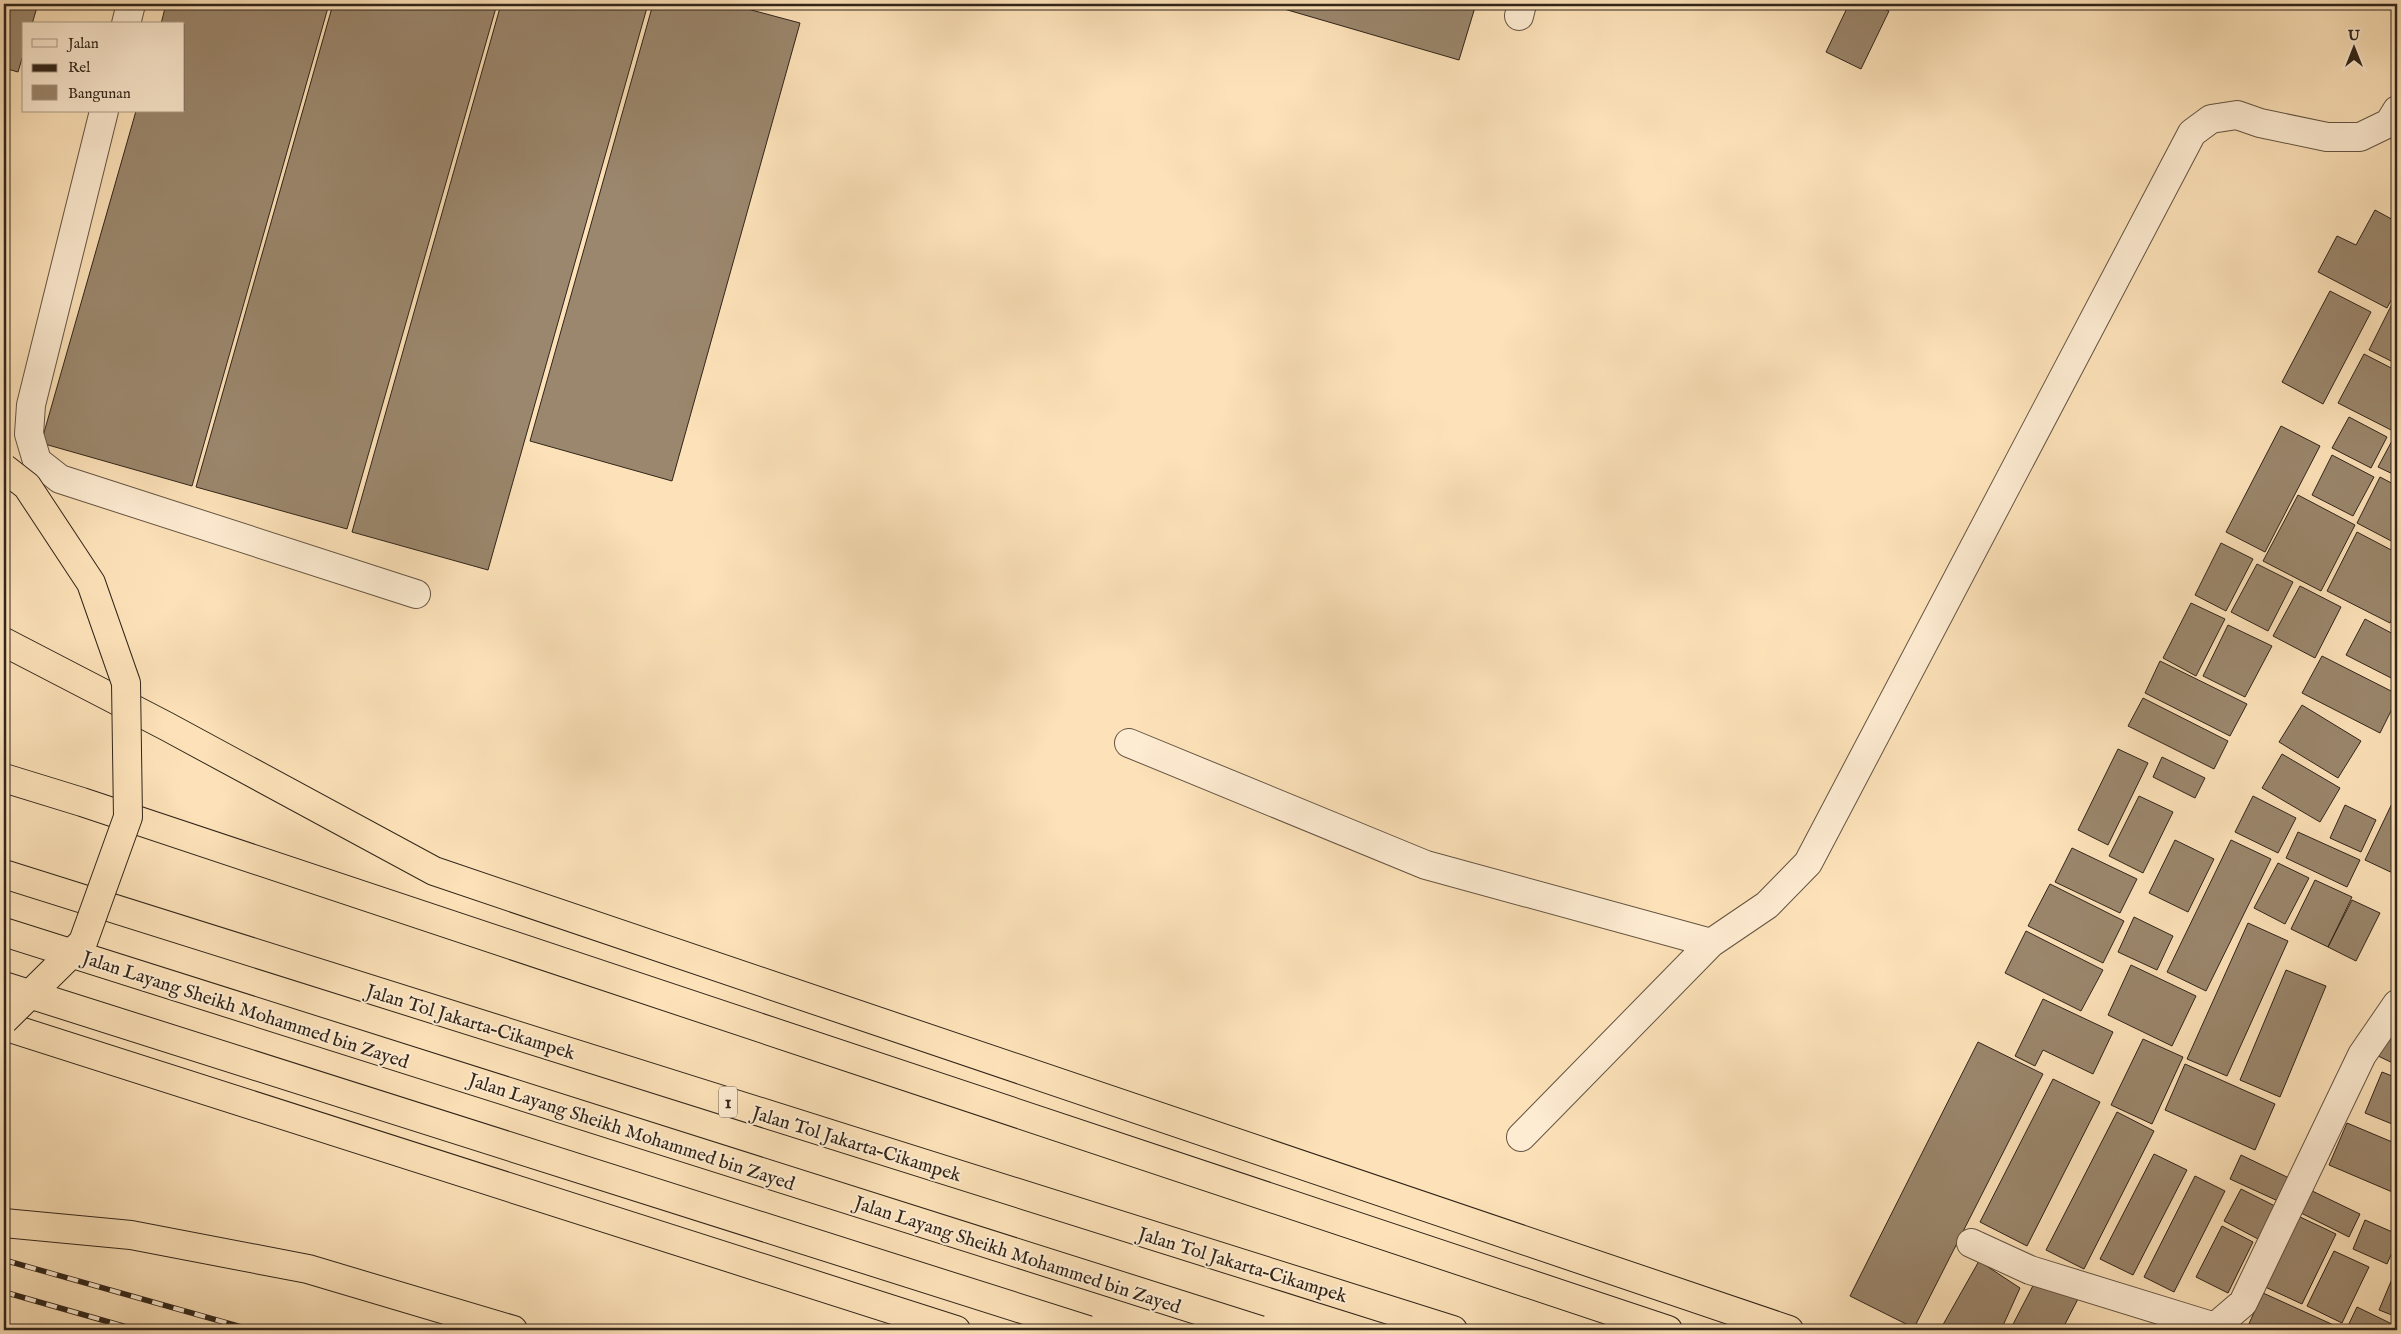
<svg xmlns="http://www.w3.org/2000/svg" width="2401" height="1334" viewBox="0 0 2401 1334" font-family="'IM FELL English',serif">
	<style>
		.building { fill: #9b876d; stroke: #31251a }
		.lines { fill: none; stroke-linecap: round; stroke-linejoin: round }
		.minor-casing { stroke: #645442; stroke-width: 30 }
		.highway-casing { stroke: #31251a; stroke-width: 30 }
		.minor { stroke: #feecd2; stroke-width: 28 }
		.highway { stroke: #fde2b9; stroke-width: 28 }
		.rail-casing { stroke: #31251a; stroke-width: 5.5 }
		.rail { stroke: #feecd2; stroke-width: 4; stroke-dasharray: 11; stroke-linecap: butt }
		.highway-bridge-casing { stroke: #31251a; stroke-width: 30; stroke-linecap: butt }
		.highway-bridge { stroke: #fde2b9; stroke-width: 28 }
		.labels { text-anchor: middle; stroke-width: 4; stroke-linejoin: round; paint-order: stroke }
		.shield { fill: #feecd2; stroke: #6e6151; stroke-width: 1 }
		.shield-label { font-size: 18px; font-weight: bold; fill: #31251a }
		.street-label { font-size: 19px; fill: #31251a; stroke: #feecd2 }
	</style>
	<rect width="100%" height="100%" fill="#fde2b9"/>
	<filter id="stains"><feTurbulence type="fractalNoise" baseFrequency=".004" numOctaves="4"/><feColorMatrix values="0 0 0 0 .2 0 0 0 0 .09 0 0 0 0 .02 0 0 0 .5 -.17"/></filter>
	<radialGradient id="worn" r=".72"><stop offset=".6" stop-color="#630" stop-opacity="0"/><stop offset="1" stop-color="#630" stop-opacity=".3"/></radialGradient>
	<!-- building -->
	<path class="building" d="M4,4H38L32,24H24V52L18,72L4,68Z
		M166,4H329L192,486L41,443L136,111H184V24H161Z
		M333,4H497L347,529L196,487Z
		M501,4H648L488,570L352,532Z
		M653,4H729L800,23L672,481L530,441Z
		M1267,4H1476L1459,60Z
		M1849,4H1873L1889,11L1861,69L1826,52Z
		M2375,210L2397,222V289L2387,308L2318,272L2337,236L2356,245Z
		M2330,291L2371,312L2323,404L2282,382Z
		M2397,294V364L2369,350Z
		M2364,354L2397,371V433L2338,403Z
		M2349,417L2387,437L2371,468L2332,448Z
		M2281,426L2320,446L2265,552L2226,532Z
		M2394,437L2397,438V476L2378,467Z
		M2332,455L2374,477L2353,516L2312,495Z
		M2380,477L2397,486V544L2357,523Z
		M2298,495L2355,525L2321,591L2263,561Z
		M2357,532L2397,553V608L2390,623L2327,591Z
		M2221,543L2253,559L2226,611L2195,595Z
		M2257,564L2293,582L2268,631L2231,612Z
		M2300,586L2341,607L2315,658L2273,636Z
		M2191,603L2225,619L2196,676L2163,658Z
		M2365,619L2397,636V681L2346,655Z
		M2228,625L2272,646L2245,697L2203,676Z
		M2322,656L2397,694V699L2380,733L2302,693Z
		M2160,661L2247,704L2230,736L2145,693Z
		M2143,698L2228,741L2214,769L2128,726Z
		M2302,705L2361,741L2338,778L2279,742Z
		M2118,749L2148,763L2108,845L2078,830Z
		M2282,754L2340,788L2320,822L2262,788Z
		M2162,757L2205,778L2195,798L2153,777Z
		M2397,793V875L2365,860Z
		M2139,796L2173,812L2143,873L2109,856Z
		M2253,796L2296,818L2278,853L2235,832Z
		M2345,805L2376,820L2361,852L2330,838Z
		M2298,832L2360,860L2347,887L2286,858Z
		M2175,840L2214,859L2188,912L2149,893Z
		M2231,840L2271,859L2206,991L2167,972Z
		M2072,848L2137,879L2120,913L2055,882Z
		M2278,863L2309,878L2285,924L2254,908Z
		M2315,880L2352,897L2328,947L2291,929Z
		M2050,884L2124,921L2103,963L2028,926Z
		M2352,900L2380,913L2356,961L2328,947Z
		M2134,917L2173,936L2157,970L2118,952Z
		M2248,923L2288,941L2227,1076L2187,1059Z
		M2026,931L2103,970L2081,1011L2005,973Z
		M2131,965L2196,996L2172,1046L2108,1015Z
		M2286,970L2326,986L2280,1097L2240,1080Z
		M2043,999L2113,1032L2093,1074L2043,1050L2035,1066L2015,1056Z
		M2397,1011V1065L2376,1055Z
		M2143,1039L2183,1057L2152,1124L2111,1105Z
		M1978,1042L2043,1074L1914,1328L1850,1296Z
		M2185,1064L2275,1104L2255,1150L2165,1110Z
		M2382,1072L2397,1078V1126L2365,1113Z
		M2053,1079L2100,1102L2027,1246L1980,1222Z
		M2117,1112L2154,1131L2084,1269L2046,1250Z
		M2347,1123L2397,1144V1194L2329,1165Z
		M2154,1154L2187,1170L2133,1275L2100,1259Z
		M2241,1155L2289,1178L2278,1201L2230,1179Z
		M2195,1176L2225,1191L2174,1292L2144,1277Z
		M2241,1189L2275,1206L2258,1239L2224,1221Z
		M2308,1189L2360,1214L2349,1237L2297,1211Z
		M2298,1216L2336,1234L2302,1304L2263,1286Z
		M2365,1220L2397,1234V1241L2387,1264L2353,1249Z
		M2222,1226L2253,1242L2228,1293L2196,1277Z
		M2334,1251L2369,1267L2342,1323L2307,1306Z
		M1979,1261L2020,1288L2001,1330H1940Z
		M2397,1267V1317L2379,1310Z
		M2038,1276L2079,1297L2062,1330H2010Z
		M2263,1293L2338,1327L2337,1330H2252L2247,1328Z
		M2357,1307L2392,1324L2389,1330H2346Z"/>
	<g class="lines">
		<defs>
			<path id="minor" d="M1519,16L1522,4
				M126,24L131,4
				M104,111L31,405L29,434L37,461L60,479L416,594
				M1129,743L1426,865L1711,943L1767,905L1808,863L2192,133L2211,119L2237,115L2260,123L2327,137H2360L2389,123L2397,110
				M1521,1137L1711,943
				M1971,1243L2030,1270L2215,1327L2243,1303L2362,1055L2397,1004"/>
			<path id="highway" d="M4,642L166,726L434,871L1789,1330
				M4,778L82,802L1668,1330
				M4,874L1453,1330
				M4,1026L956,1330
				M4,1223L131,1235L308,1269L513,1330"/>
		</defs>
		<!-- minor casing -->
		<use href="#minor" class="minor-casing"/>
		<!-- highway casing -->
		<use href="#highway" class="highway-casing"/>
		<!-- minor -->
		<use href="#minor" class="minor"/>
		<!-- highway -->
		<use href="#highway" class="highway"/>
		<defs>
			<path id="rail" d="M4,1260L252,1330
				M4,1292L137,1330"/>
		</defs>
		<!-- rail casing -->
		<use href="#rail" class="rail-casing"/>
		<!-- rail -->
		<use href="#rail" class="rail"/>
		<defs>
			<path id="highway-bridge" d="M4,468L27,486L91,583L126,683L128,817L83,942L4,1020
				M4,932L1260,1330
				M4,986L1088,1330"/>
		</defs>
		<!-- highway-bridge casing -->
		<use href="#highway-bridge" class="highway-bridge-casing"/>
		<!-- highway-bridge -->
		<use href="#highway-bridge" class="highway-bridge"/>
	</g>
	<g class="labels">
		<!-- shield labels -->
		<rect class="shield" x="719" y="1086.5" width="18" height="31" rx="4"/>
		<g class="shield-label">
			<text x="728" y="1108">1</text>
		</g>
		<!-- street labels -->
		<g class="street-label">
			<text transform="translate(246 1009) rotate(18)" y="7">Jalan Layang Sheikh Mohammed bin Zayed</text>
			<text transform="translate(471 1021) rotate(17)" y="7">Jalan Tol Jakarta–Cikampek</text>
			<text transform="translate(632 1131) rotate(18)" y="7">Jalan Layang Sheikh Mohammed bin Zayed</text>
			<text transform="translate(857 1143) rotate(17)" y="7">Jalan Tol Jakarta–Cikampek</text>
			<text transform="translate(1018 1254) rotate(18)" y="7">Jalan Layang Sheikh Mohammed bin Zayed</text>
			<text transform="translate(1243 1264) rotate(17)" y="7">Jalan Tol Jakarta–Cikampek</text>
		</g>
	</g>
	<!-- margin -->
	<rect width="2401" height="1334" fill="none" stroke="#fde2b9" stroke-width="20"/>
	<rect x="5" y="5" width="2391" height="1324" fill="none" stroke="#31251a" stroke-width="2.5"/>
	<rect x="10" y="10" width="2381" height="1314" fill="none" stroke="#31251a"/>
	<!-- legend -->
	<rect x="22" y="22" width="162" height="90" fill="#feecd2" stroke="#ac9c88"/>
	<rect x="32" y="39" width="25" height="8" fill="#feecd2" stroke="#ac9c88"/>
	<text x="68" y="48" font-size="15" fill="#31251a">Jalan</text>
	<rect x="32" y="64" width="25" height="8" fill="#31251a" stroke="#ac9c88"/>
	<text x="68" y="72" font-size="15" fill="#31251a">Rel</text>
	<rect x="32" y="85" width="25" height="15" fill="#9b876d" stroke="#ac9c88"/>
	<text x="68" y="98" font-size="15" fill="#31251a">Bangunan</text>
	<!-- north arrow -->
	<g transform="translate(2354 48)" stroke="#feecd2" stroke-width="4" paint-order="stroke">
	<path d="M0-4L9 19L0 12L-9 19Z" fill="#31251a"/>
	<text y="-8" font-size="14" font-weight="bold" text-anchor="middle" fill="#31251a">U</text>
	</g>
	<rect width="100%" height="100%" filter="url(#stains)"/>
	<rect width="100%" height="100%" fill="url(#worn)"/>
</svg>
